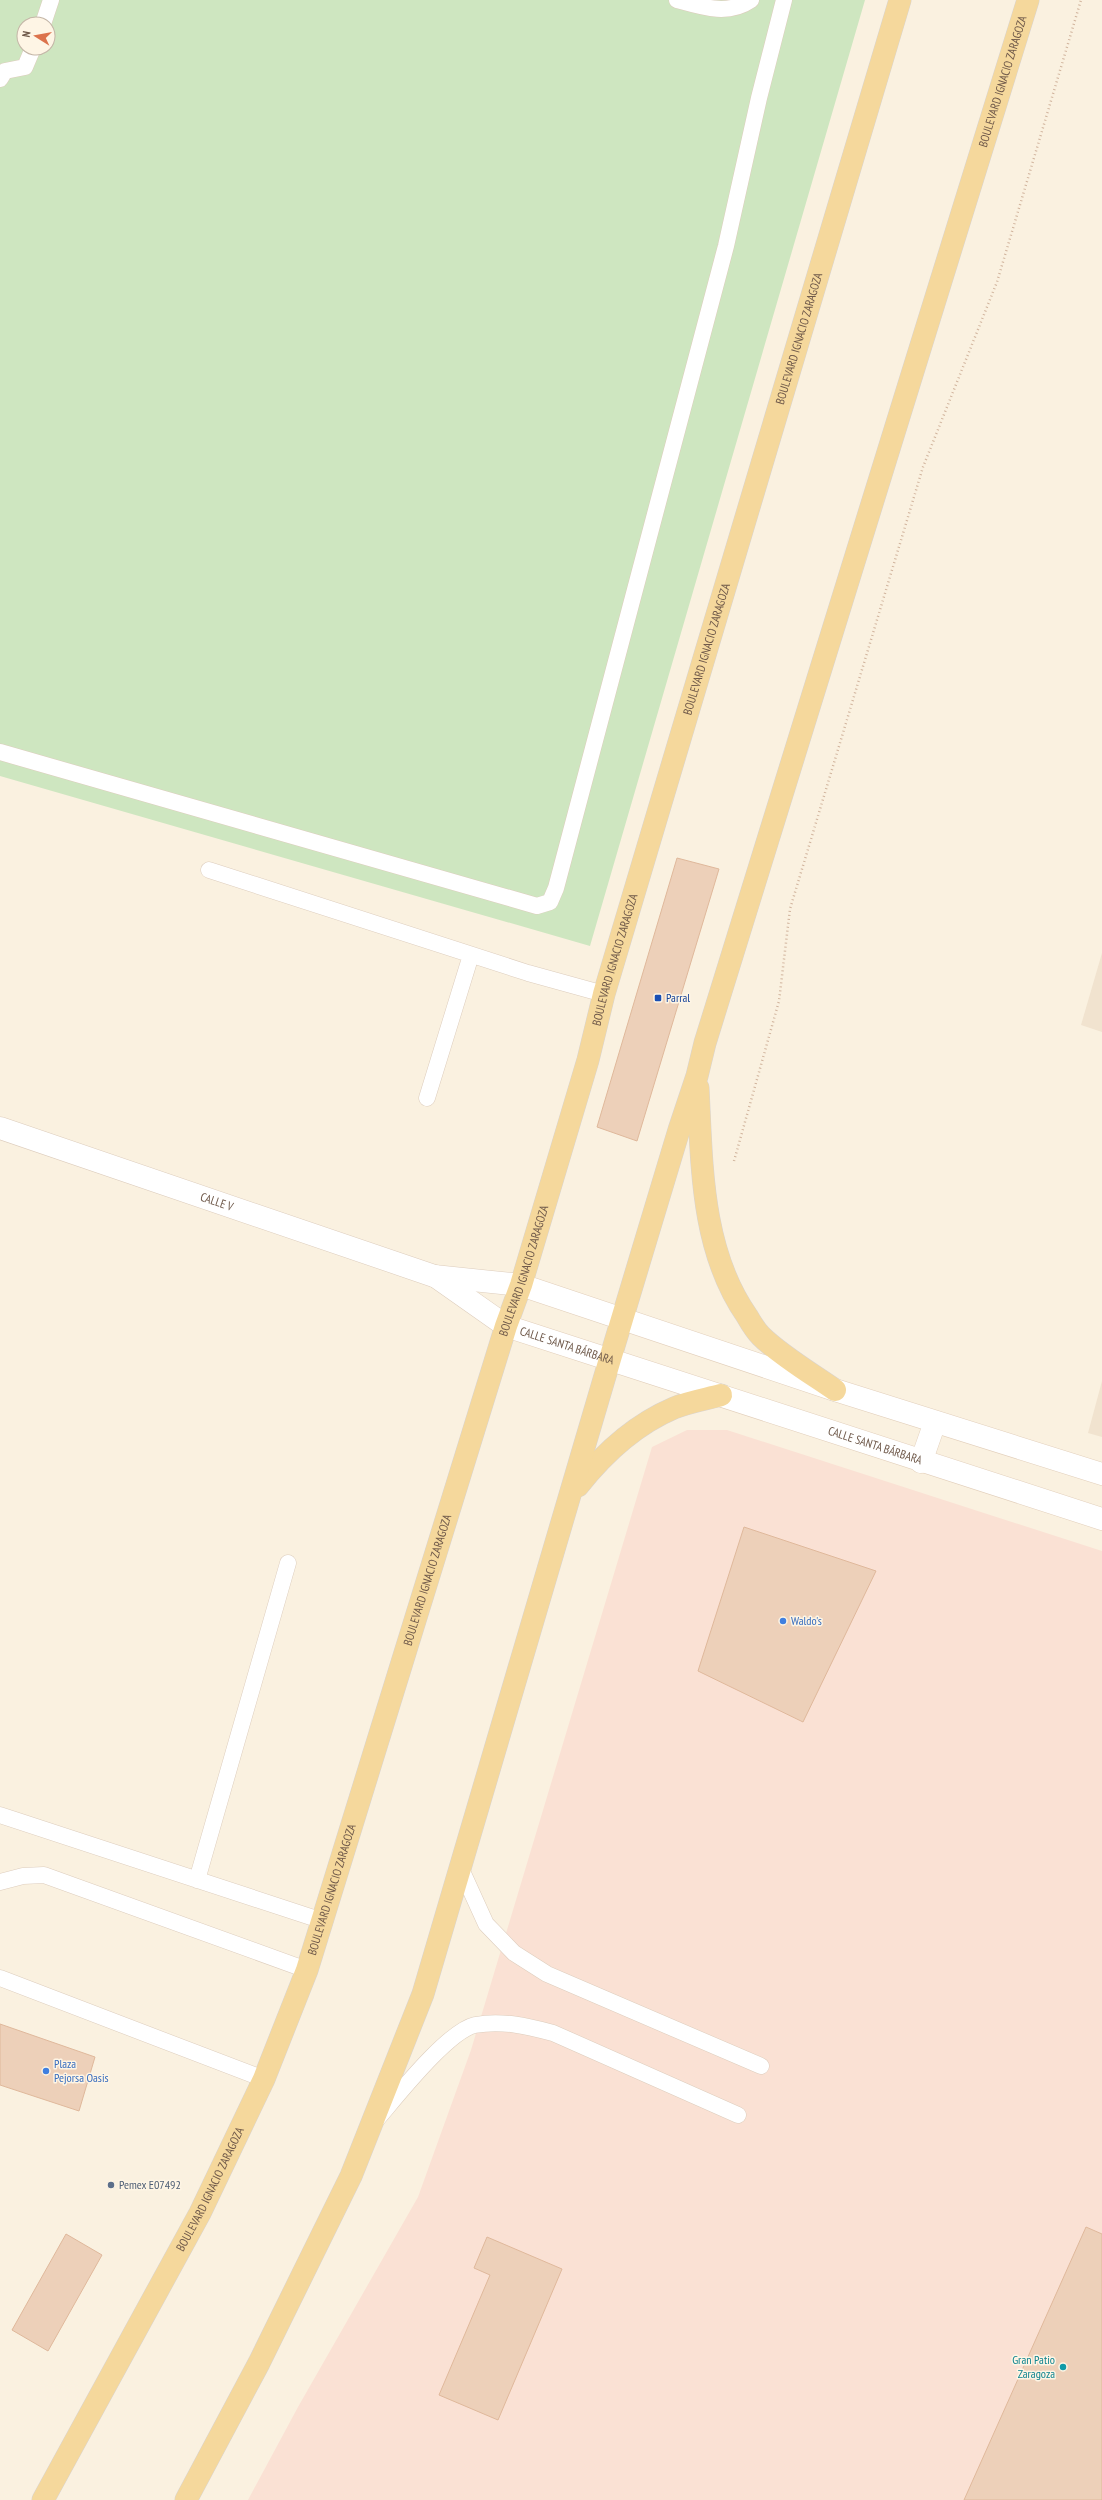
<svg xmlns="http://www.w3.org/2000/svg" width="1102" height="2500" viewBox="0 0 1102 2500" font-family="'PT Sans Narrow',sans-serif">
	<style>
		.residential { fill: #f1e3cf }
		.commercial { fill: #fae1d4 }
		.green { fill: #cee6c0; fill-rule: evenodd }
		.building { fill: #edd0b9; stroke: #dfb89b }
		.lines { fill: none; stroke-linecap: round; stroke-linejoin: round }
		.lane-casing { stroke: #ddcdbd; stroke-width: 17 }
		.street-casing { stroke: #ddcdbd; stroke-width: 23 }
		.secondary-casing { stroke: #e2cfbb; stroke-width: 23 }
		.primary-casing { stroke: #d9d4d0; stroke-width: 23 }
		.path { stroke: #d1b49d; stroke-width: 2.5; stroke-dasharray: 1 3; stroke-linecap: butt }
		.lane { stroke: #fff; stroke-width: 16 }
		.street { stroke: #fff; stroke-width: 22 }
		.secondary { stroke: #fff; stroke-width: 22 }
		.primary { stroke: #f5d89c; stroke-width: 22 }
		.transit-dot { fill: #1a4fb4; stroke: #fef5e5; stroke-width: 1.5 }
		.shop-dot { fill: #3f7fe0; stroke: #fef5e5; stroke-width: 1.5 }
		.service-dot { fill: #5c6f8a; stroke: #fef5e5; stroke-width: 1.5 }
		.culture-dot { fill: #0f9aa8; stroke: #fef5e5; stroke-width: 1.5 }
		.labels { text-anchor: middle; stroke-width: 3; stroke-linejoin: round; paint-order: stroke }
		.street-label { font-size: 12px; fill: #6e5849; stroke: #fef5e5 }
		.transit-label { font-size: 12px; fill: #164399; stroke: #fef5e5; text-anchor: start }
		.shop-label { font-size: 12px; fill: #366cbe; stroke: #fef5e5; text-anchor: start }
		.service-label { font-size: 12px; fill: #4e5e75; stroke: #fef5e5; text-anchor: start }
		.culture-label { font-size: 12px; fill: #0d838f; stroke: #fef5e5; text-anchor: end }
	</style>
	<rect width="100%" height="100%" fill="#faf1e0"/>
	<!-- residential -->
	<path class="residential" d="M1102,953V1032L1081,1025Z
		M1102,1381V1437L1088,1433Z"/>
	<!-- commercial -->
	<path class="commercial" d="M687,1430H727L1102,1551V2500H248L298,2407L418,2197L471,2050L652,1447Z"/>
	<!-- green -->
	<path class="green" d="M0,0H865L590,946L0,776ZM24,24H48V48H24Z"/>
	<!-- building -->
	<path class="building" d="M677,858L719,869L637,1141L597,1127Z
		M744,1527L876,1571L803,1722L698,1671Z
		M0,2024L95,2057L79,2111L0,2085Z
		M1086,2227L1102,2234V2500H964Z
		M66,2234L102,2255L48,2351L12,2330Z
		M487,2237L562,2269L498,2420L439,2395L490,2275L474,2268Z"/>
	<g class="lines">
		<defs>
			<path id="lane" d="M677,0C702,7 728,16 751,0
				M43,24L51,0
				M0,79L5,71L25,67L33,48
				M0,752L537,906L550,902L556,888L726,246L759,98L784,0
				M209,870L528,973L604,994
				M427,1098L471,955
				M0,1815L323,1921
				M461,1869L486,1924L514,1953L547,1974L761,2066
				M197,1880L288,1563
				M0,1882L23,1876L44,1875L307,1970
				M0,1978L264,2079
				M378,2118C397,2096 448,2031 475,2025C502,2020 527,2026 553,2033L738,2115"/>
			<g id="street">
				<path id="s1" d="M0,1128L434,1276L521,1285"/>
				<path d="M435,1276L506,1326"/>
			</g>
			<g id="secondary">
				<path d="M521,1285L835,1390L1102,1474"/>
				<path id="s2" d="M506,1326L1102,1519"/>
				<path d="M921,1462L935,1422"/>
			</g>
			<g id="primary">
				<path d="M698,1088C702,1166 701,1250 747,1316C751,1323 756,1331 761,1336C780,1355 812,1374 835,1390"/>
				<path d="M578,1486C604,1453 634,1425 674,1408C688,1402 706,1399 721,1395"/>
				<path id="s3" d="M43,2500L200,2213L264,2079L307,1970L506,1326L521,1285L588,1060L604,994L900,0"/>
				<path id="s4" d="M186,2500L259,2363L351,2176L423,1994L610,1359L679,1130L697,1076L705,1043L1028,0"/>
			</g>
		</defs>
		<!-- lane casing -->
		<use href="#lane" class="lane-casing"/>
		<!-- street casing -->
		<use href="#street" class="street-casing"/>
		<!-- secondary casing -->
		<use href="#secondary" class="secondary-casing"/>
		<!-- primary casing -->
		<use href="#primary" class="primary-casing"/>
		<!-- path -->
		<path class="path" d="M734,1161L779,1001L790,909L923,467L997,282L1081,0"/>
		<!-- lane -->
		<use href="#lane" class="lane"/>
		<!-- street -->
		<use href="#street" class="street"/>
		<!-- secondary -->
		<use href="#secondary" class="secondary"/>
		<!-- primary -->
		<use href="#primary" class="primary"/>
	</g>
	<!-- markers -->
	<rect class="transit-dot" x="654" y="994" width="8" height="8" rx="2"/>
	<g class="shop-dot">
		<circle cx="783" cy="1621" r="4"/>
		<circle cx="46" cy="2071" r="4"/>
	</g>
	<circle class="service-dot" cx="111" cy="2185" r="4"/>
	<circle class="culture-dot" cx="1063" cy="2367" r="4"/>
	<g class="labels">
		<!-- street labels -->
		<g class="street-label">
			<text dy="4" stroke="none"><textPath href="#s4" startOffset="2558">BOULEVARD IGNACIO ZARAGOZA</textPath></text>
			<text dy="4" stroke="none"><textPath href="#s3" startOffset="2297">BOULEVARD IGNACIO ZARAGOZA</textPath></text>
			<text dy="4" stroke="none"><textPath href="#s3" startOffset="1973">BOULEVARD IGNACIO ZARAGOZA</textPath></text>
			<text dy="4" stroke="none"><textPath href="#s3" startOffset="1649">BOULEVARD IGNACIO ZARAGOZA</textPath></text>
			<text dy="4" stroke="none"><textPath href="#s1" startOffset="229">CALLE V</textPath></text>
			<text dy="4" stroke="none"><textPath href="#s3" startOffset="1325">BOULEVARD IGNACIO ZARAGOZA</textPath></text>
			<text dy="4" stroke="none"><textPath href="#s2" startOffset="64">CALLE SANTA BÁRBARA</textPath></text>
			<text dy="4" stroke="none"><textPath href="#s2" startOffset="388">CALLE SANTA BÁRBARA</textPath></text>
			<text dy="4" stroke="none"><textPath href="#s3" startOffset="1001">BOULEVARD IGNACIO ZARAGOZA</textPath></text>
			<text dy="4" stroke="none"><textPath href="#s3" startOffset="677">BOULEVARD IGNACIO ZARAGOZA</textPath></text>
			<text dy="4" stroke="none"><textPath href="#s3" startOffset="353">BOULEVARD IGNACIO ZARAGOZA</textPath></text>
		</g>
		<!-- transit labels -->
		<g class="transit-label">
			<text x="666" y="1002">Parral</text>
		</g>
		<!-- shop labels -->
		<g class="shop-label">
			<text x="791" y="1625">Waldo's</text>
			<text x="54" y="2068">Plaza<tspan x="54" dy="14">Pejorsa Oasis</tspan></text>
		</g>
		<!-- service labels -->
		<g class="service-label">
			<text x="119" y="2189">Pemex E07492</text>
		</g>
		<!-- culture labels -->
		<g class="culture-label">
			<text x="1055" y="2364">Gran Patio<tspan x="1055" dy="14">Zaragoza</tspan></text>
		</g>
	</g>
	<!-- north arrow -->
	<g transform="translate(36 36) rotate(281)"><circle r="19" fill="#fef5e5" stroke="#c4b6a7"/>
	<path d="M0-3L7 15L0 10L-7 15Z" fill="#dc734c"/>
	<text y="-6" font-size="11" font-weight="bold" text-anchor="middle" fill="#6e5849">N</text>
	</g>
</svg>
